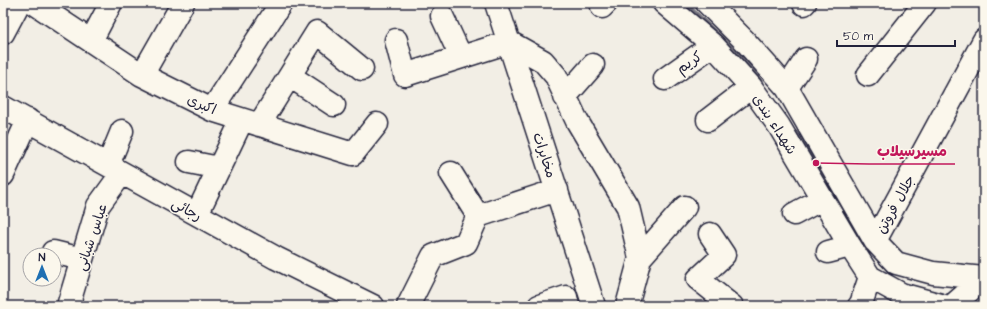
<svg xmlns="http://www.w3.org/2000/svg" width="987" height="309" viewBox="0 0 987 309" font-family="'Architects Daughter','Playpen Sans Arabic',sans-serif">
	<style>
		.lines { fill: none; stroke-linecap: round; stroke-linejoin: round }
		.stream { stroke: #76747f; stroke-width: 4.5 }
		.minor-casing { stroke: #22223b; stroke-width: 25 }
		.minor { stroke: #fbf7ec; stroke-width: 22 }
		.labels { text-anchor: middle; stroke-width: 3; stroke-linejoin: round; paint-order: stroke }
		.street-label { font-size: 14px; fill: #22223b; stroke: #fbf7ec }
		.leader { fill: none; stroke: #c2185b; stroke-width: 1.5 }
		.callout-dot { fill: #c2185b; stroke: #fbf7ec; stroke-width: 1.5 }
		.callout-label { font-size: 15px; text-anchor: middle; font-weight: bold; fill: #c2185b; stroke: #fbf7ec; stroke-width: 3; stroke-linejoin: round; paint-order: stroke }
	</style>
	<rect width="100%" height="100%" fill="#f2eee5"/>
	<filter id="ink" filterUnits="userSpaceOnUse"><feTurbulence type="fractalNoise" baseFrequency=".025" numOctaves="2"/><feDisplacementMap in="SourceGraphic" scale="8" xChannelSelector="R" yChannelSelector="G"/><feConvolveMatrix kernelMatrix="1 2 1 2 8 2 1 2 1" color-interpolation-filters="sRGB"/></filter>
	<g filter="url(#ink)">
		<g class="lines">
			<!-- stream -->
			<path class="stream" d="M685,3L749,65L761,82
				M796,133L825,174"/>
			<defs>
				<path id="minor" d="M34,3L142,75L212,110L353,154L377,124
					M496,3L594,306
					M664,3L713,45L751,87L779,126L850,246L870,277L901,294L945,306
					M707,3L744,40L787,88L875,241L896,263L933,273L984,278
					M804,4L805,3
					M602,7L606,3
					M442,16L461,57
					M3,33L19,3
					M396,40L405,75L509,42L543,61L556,76L577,121L628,207L640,258L627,306
					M91,41L111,3
					M142,75L183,3
					M868,75L925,3
					M290,76L334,105
					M665,79L713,45
					M787,88L806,59
					M565,97L593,65
					M3,107L276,258L373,306
					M212,110L281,3
					M708,120L751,87
					M259,125L317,32L362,69
					M189,162L219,168
					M108,165L122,131
					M451,173L478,216
					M3,175L28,120
					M197,214L242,120
					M794,214L822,199
					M710,234L724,255L698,279L732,306
					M875,241L984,40
					M53,252L82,259
					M828,252L850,246
					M640,258L685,207
					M68,306L98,206L122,173
					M408,306L433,256L466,243L478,216L557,190
					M539,306L566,297L568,306
					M859,306L861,304L870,277
					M952,306L984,278"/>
			</defs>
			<!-- minor casing -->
			<use href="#minor" class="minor-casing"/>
			<!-- minor -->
			<use href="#minor" class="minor"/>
		</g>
	</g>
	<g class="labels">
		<!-- street labels -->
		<g class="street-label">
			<text transform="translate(689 62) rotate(-35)" y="5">کریم</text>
			<text transform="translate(202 104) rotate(24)" y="5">اکبری</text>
			<text transform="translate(775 124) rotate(57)" y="5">شهداء بندی</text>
			<text transform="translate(545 155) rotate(72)" y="5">مخابرات</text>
			<text transform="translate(895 204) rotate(-61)" y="5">جلال فروتن</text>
			<text transform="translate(187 209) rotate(29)" y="5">رجائی</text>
			<text transform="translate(91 237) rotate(-71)" y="5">عباس شبانی</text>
		</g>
	</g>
	<!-- callouts -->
	<path class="leader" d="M816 163L869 164H955"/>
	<circle class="callout-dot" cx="816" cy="163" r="4"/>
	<g class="callout-label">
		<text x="912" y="156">مسیرسیلاب</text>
	</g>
	<!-- margin -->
	<rect width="987" height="309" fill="none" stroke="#fbf7ec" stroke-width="16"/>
	<rect x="8" y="8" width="971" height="293" fill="none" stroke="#22223b" stroke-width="1.5" filter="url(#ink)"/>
	<!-- north arrow -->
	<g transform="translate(42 267)"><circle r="19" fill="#fbf7ec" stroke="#a4a2a5"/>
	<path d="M0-3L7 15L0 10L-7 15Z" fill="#1f6fb2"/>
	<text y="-6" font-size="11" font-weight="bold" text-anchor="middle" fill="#22223b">N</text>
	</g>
	<!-- scale -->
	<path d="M837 40v6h118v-6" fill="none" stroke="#22223b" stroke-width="2"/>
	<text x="843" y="40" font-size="12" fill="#22223b" stroke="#fbf7ec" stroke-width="3" paint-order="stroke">50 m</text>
</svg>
